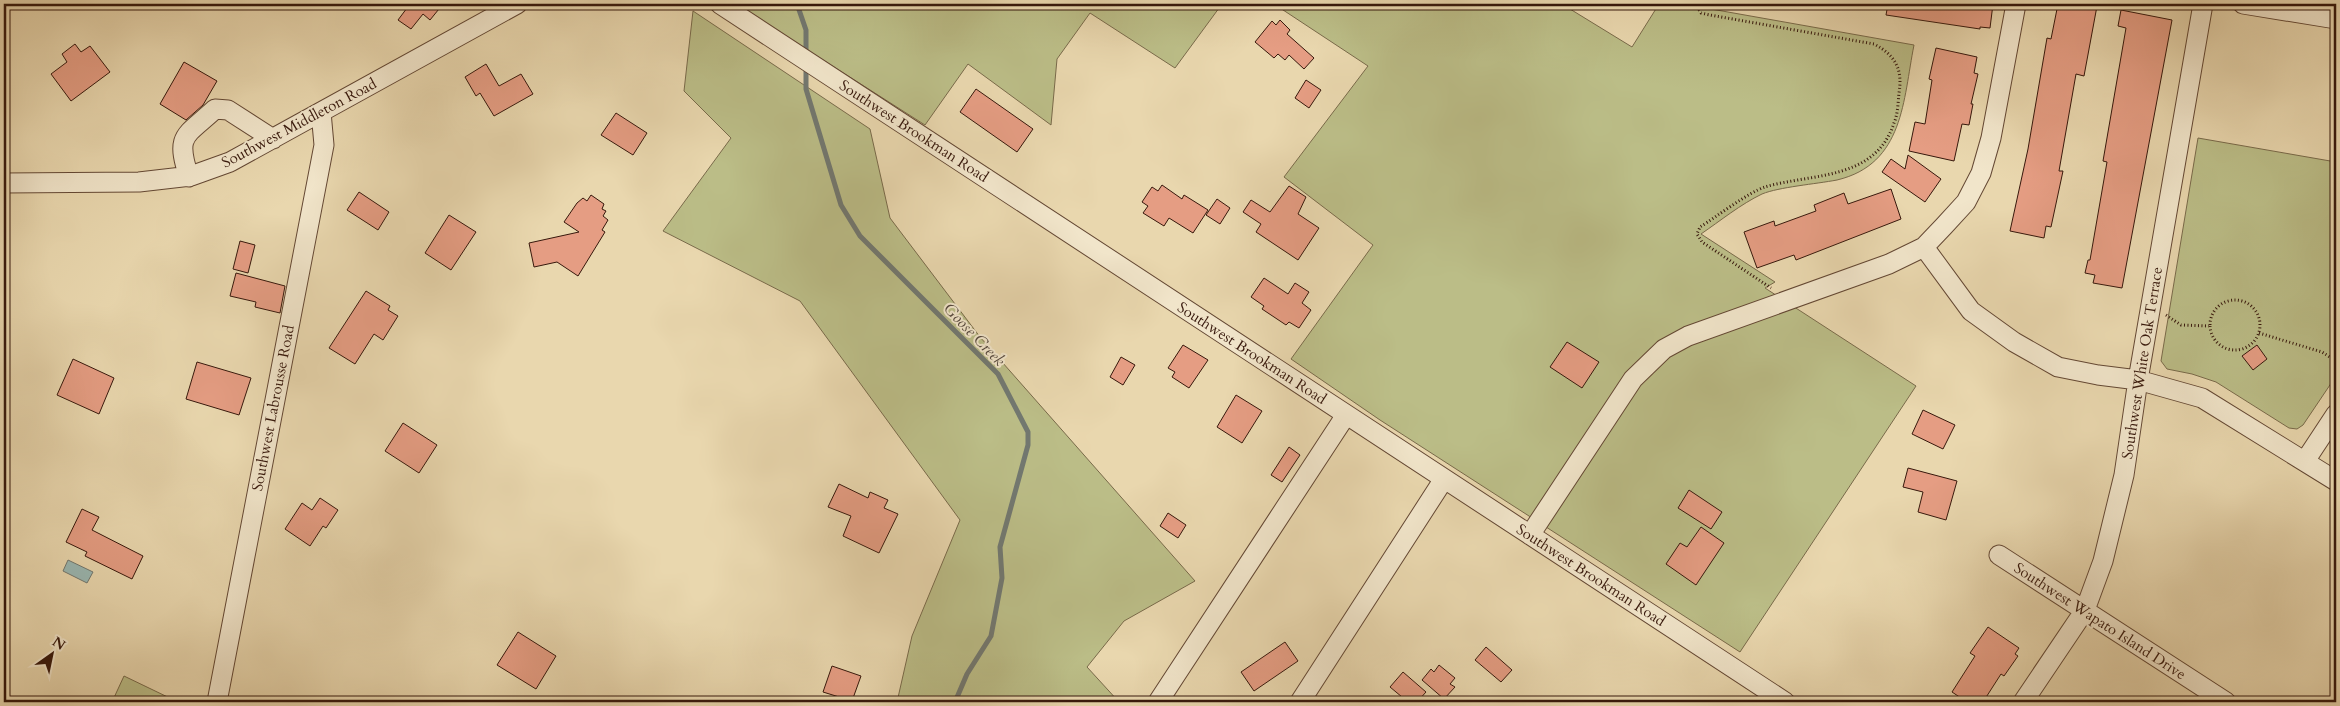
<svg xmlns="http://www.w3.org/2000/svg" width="2340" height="706" viewBox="0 0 2340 706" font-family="Cardo,serif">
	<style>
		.green { fill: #bbbd87; stroke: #796a4a }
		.water { fill: #9ab8b3; stroke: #727870 }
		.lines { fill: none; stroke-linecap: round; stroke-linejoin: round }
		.stream { stroke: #727870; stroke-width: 5 }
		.building { fill: #e59d83; stroke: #37180c }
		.minor-casing { stroke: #644834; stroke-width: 21 }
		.path { stroke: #37180c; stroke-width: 3; stroke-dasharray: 1 2.5; stroke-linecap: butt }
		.minor { stroke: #f1e5ca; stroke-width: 19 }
		.labels { text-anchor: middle; stroke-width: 4; stroke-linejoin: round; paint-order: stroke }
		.street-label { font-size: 15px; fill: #37180c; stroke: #f1e5ca }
		.water-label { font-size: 16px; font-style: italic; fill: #55483e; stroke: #f1e5ca }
	</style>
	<rect width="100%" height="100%" fill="#e9d7ae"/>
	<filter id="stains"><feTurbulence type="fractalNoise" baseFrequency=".004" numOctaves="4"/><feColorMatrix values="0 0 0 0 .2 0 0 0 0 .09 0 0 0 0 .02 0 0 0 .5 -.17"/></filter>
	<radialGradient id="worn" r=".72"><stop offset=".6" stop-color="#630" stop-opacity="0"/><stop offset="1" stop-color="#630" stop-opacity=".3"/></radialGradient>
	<!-- green -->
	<path class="green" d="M735,4H1222L1175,68L1090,13L1057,59L1051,125L968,64L925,125Z
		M1274,4H1570V9L1632,47L1659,4H1711V9L1914,45C1903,100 1904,164 1837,180C1816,184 1779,187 1762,194C1741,204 1720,221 1701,234L1775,282L1765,288L1916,386L1740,652L1380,420L1291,359L1373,245L1284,177L1368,66Z
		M693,11L870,129L890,218L980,337L1195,581L1124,621L1087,667L1119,702H897L912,636L960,520L800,301L663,231L731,138L684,91Z
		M2198,138L2336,162V376L2303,425L2297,429L2289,428L2216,382L2192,374L2167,369L2161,361Z
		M124,676L178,702H112Z"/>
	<!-- water -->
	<path class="water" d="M68,560L93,572L87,583L63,571Z"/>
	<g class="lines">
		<!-- stream -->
		<path class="stream" d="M797,4L806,30V54
			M806,65V89L841,205L860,236L998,374L1028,432V445L1000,547L1002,578L991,636L967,674L955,702"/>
	</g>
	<!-- building -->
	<path class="building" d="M410,4H443L430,20L423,14L411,29L398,20Z
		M1888,4H1993L1990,28L1980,27V29L1886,15Z
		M2058,4L2097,6L2084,76L2076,74L2059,171H2063L2051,227L2046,226L2044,238L2010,231L2028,149L2047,38L2051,39Z
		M2121,10L2172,20L2122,288L2093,283L2095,275L2085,273L2088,260H2090L2107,162L2103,161L2126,28L2118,26Z
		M1280,20L1290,30L1287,34L1314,58L1304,69L1289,55L1285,60L1278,54L1274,58L1255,42L1272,21L1276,25Z
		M75,44L81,52L90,46L110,72L71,101L51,74L67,62L62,54Z
		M1936,48L1977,57L1974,73L1978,74L1971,104H1973L1969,125L1962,124L1954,161L1909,151L1915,122L1925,124L1932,80L1929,79Z
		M184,62L217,81L203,105L186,120L160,104Z
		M486,64L499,86L521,74L533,94L494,116L480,93L476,96L465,77Z
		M1306,80L1321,90L1309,108L1295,98Z
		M976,89L1033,129L1017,152L960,112Z
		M616,113L647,133L633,155L601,135Z
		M1908,155L1941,179L1925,202L1882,172L1891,159L1905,169Z
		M1162,185L1182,199L1184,195L1208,210L1193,233L1169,218L1164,226L1143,213L1148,206L1142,202L1152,187L1158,191Z
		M1289,186L1306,197L1298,214L1319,228L1298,260L1256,232L1261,224L1243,212L1251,200L1270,212Z
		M1891,189L1901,219L1796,260L1794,255L1757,268L1744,232L1774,221L1775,226L1816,211L1814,205L1844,193L1848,204Z
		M359,192L389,212L378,230L347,210Z
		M591,195L604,204L602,209L606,211L603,216L608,220L602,230L605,232L578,276L557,262L534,267L529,243L579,232L564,222L577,203L583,198L587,201Z
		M1217,199L1230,208L1220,224L1206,215Z
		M449,215L476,232L451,270L425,253Z
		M240,241L255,245L248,273L233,269Z
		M236,273L285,286L280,313L255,307L256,302L230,296Z
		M1264,278L1288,294L1295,283L1309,292L1302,303L1311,310L1299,328L1289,322L1286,325L1262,309L1264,306L1251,297Z
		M366,291L390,306L388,310L398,316L383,340L374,334L355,364L329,348Z
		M1567,342L1599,362L1582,388L1550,367Z
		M1183,345L1208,360L1189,388L1172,377L1175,372L1168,368Z
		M2257,345L2267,359L2253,370L2242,356Z
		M1121,357L1135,365L1123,385L1110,377Z
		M73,359L114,378L99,414L57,395Z
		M197,362L251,378L239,415L186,399Z
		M1236,395L1262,411L1242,443L1217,427Z
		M1923,410L1955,425L1943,449L1912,434Z
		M403,423L437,445L419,473L385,451Z
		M1289,447L1300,455L1282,482L1271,475Z
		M1908,468L1957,481L1946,520L1918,512L1923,492L1903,487Z
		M839,484L868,498L870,492L888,500L884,508L898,514L879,553L843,536L851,516L828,507Z
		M1689,490L1722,512L1711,529L1678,508Z
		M320,498L338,510L326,528L323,526L310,546L285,529L302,503L312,510Z
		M82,509L99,517L92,530L143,556L132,579L85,556L87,552L66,542Z
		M1168,513L1186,525L1178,538L1160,526Z
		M1701,527L1724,543L1696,585L1666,564L1680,543L1687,547Z
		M1988,627L2019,648L2015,654L2018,656L2004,676L2001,674L1983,702H1967L1952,692L1975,656L1970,653Z
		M518,632L556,656L536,689L497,665Z
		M1285,642L1298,661L1254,691L1241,672Z
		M1486,647L1512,670L1501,682L1475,660Z
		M1439,665L1455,678L1450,684L1455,687L1444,699L1422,680L1431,669L1434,672Z
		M832,666L861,676L852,701L823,692Z
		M1403,672L1426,692L1417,702H1408L1390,687Z"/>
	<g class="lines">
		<defs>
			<path id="minor" d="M720,4L1785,702
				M2243,4L2336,19
				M189,177C175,134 185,137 215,109L228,110L273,139
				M4,183L139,182L191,176L230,162L517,4
				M1924,247L1971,311L2014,342L2058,367L2098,375L2138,380L2202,398L2336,481
				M2305,461L2336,414
				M1530,535L1633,379L1664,349L1688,336L1889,264L1924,247L1944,226L1966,202L1981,173L1991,138L2016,4
				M1999,555L2226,702
				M217,702L324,145L321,112
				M1158,702L1346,415
				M1300,702L1444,479
				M2023,702L2085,610L2103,561L2124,475L2138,380L2203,4"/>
		</defs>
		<!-- minor casing -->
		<use href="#minor" class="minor-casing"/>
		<!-- path -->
		<path class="path" d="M1695,4L1701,13L1710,15L1874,44C1895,55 1903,69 1899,93C1898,102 1898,114 1894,123C1875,181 1812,173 1765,187C1749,192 1716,217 1700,227L1697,234L1702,242L1771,288
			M2210 325a25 25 0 1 1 50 0a25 25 0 1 1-50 0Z
			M2166,315L2181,325L2209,326
			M2259,333L2322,352L2336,361"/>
		<!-- minor -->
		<use href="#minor" class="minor"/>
	</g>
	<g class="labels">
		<!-- street labels -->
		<g class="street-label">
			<text transform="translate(299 123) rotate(-28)" y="5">Southwest Middleton Road</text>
			<text transform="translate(914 131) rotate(33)" y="5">Southwest Brookman Road</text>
			<text transform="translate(1252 353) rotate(33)" y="5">Southwest Brookman Road</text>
			<text transform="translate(2142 363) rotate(-81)" y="5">Southwest White Oak Terrace</text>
			<text transform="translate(273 408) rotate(-79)" y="5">Southwest Labrousse Road</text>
			<text transform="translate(1591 575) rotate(33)" y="5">Southwest Brookman Road</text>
			<text transform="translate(2100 621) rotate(33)" y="5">Southwest Wapato Island Drive</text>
		</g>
		<!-- water labels -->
		<g class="water-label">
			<text transform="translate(975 334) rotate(46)" y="6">Goose Creek</text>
		</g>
	</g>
	<!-- margin -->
	<rect width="2340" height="706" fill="none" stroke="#e9d7ae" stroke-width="20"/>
	<rect x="5" y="5" width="2330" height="696" fill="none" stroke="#37180c" stroke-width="2.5"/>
	<rect x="10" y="10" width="2320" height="686" fill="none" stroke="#37180c"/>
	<!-- north arrow -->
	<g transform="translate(52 654) rotate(33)" stroke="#f1e5ca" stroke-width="4" paint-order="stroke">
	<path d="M0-4L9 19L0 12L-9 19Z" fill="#37180c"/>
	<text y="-8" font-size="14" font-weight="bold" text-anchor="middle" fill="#37180c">N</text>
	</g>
	<rect width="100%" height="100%" filter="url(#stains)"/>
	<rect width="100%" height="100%" fill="url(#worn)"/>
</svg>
